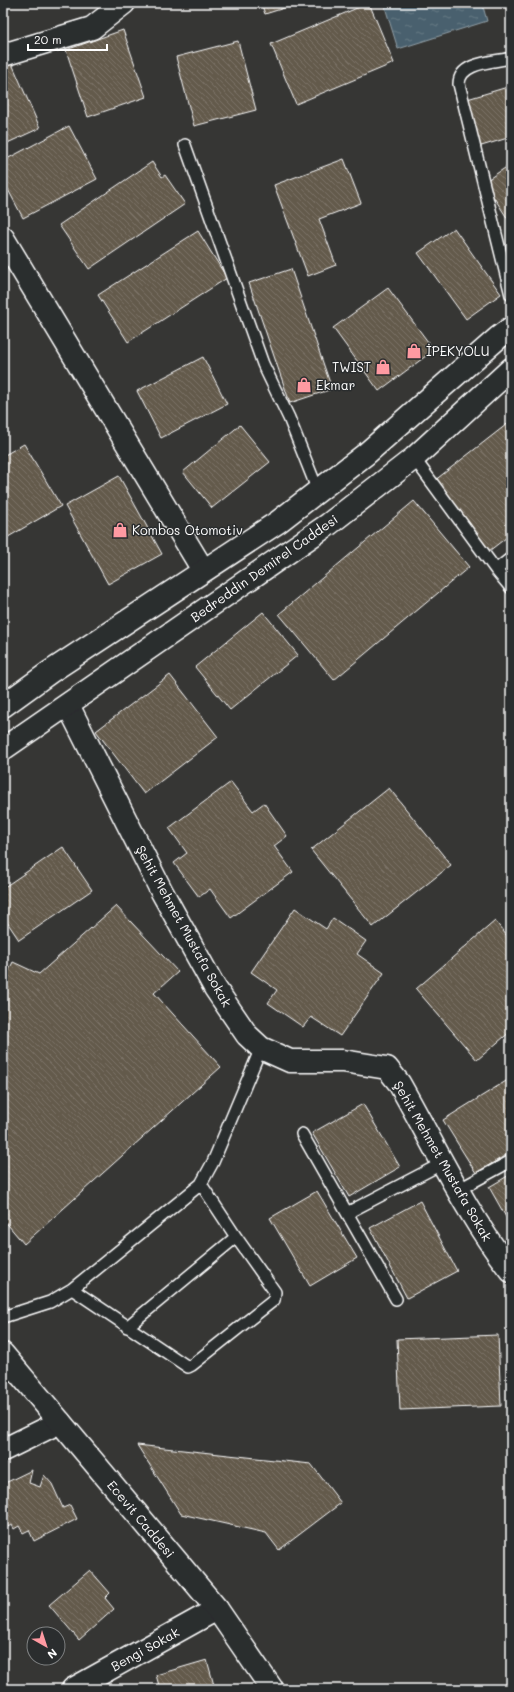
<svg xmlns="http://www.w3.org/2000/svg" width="514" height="1692" font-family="Mali,sans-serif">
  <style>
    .water { fill: url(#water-ripples); stroke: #92a0a8 }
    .building { fill: url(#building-back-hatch); stroke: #fff }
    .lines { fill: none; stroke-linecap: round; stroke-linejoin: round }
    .service-casing { stroke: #fff; stroke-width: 14 }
    .minor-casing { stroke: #fff; stroke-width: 25 }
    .secondary-casing { stroke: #fff; stroke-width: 25 }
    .primary-casing { stroke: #fff; stroke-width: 25 }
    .service { stroke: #2a2d2e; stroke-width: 11 }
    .minor { stroke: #2a2d2e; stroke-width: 22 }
    .secondary { stroke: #2a2d2e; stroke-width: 22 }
    .primary { stroke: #2a2d2e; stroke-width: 22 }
    .labels { text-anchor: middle; stroke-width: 3; stroke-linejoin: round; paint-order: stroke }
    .poi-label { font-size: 13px; fill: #fff; stroke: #2a2d2e; text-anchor: start }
    .street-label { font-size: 13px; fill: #fff; stroke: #2a2d2e }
  </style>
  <defs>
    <pattern id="water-ripples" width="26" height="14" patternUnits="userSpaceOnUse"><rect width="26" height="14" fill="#4a616e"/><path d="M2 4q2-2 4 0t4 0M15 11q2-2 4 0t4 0" fill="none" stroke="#657984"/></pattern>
    <pattern id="building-back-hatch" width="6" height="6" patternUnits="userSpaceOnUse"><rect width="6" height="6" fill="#645a4c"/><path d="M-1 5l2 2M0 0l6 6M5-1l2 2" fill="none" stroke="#7b7367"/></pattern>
  </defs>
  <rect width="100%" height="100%" fill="#363634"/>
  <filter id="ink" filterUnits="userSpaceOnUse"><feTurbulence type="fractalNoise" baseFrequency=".025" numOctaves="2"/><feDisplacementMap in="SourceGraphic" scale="8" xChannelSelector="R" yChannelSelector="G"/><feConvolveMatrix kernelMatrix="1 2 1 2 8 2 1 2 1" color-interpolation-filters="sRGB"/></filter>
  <g filter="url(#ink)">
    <path class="water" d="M398 3H482L487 21 398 49 385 7Z"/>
    <path class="building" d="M261 3H300L265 14Z
      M369 3 394 63 296 104 271 44Z
      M123 30 146 97 88 117 66 50Z
      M238 41 256 110 194 126 176 57Z
      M10 59 40 128 3 145V63Z
      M511 86V137L478 147 464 100Z
      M69 126 97 179 23 218 3 180V161Z
      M344 159 361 203 319 219 336 265 308 276 274 185Z
      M152 162 162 177 165 175 185 204 89 269 59 225Z
      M511 164V224L484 182Z
      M454 228 501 294 466 319 418 253Z
      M198 231 227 278 128 342 98 295Z
      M291 269 332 389 290 403 249 283Z
      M388 288 434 350 379 391 333 328Z
      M203 357 227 404 161 438 137 391Z
      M511 421V534L489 551 434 481Z
      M240 425 270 462 212 508 183 472Z
      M24 444 61 506 3 540V456Z
      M119 476 162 554 108 584 65 506Z
      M414 501 469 567 334 680 279 614Z
      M263 612 298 655 230 710 195 667Z
      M170 675 218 737 144 794 96 731Z
      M231 782 253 811 264 803 287 836 274 846 293 872 231 918 210 889 199 897 174 863 187 853 169 828Z
      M389 788 451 865 373 927 311 850Z
      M63 847 92 890 19 940 3 916V888Z
      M116 906 178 972 154 993 221 1067 24 1244 3 1219V982L13 962 39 974Z
      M295 908 326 929 333 918 366 941 357 954 384 973 340 1036 311 1017 303 1027 268 1003 277 990 251 972Z
      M495 921 511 941V1031L477 1060 416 989Z
      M511 1078V1152L476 1173 443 1120Z
      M363 1104 400 1167 349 1197 312 1133Z
      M511 1174V1226L489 1187Z
      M317 1191 357 1258 310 1286 270 1218Z
      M420 1201 457 1271 407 1298 370 1228Z
      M498 1335 501 1406 400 1410 397 1339Z
      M137 1445 311 1464 341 1503 279 1550 266 1533 181 1514Z
      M32 1470 29 1483 40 1487 44 1475 52 1484 63 1508 70 1505 77 1519 34 1541 29 1530 23 1533 19 1526 14 1529 12 1525 7 1527 3 1520V1484Z
      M90 1570 110 1593 105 1598 114 1609 79 1640 49 1605Z
      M207 1660 215 1689H160L156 1675Z"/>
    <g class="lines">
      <g class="service-casing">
        <path id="service" d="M511 58C494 62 459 62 459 84L511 295
          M185 145 263 364 289 418 318 491
          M414 458 496 570 511 588
          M496 570 511 558
          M302 1134 396 1299
          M458 1190 511 1161
          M347 1213 443 1163
          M72 1289 188 1367 192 1365 274 1300 275 1292 236 1237 201 1184
          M3 1317 50 1302 72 1289 201 1184 213 1162 261 1048
          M127 1327 236 1237"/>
      </g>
      <g class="minor-casing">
        <path id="minor" d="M3 55 92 28 124 3
          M3 238 203 570
          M68 705 162 892 215 988 247 1035 261 1048 290 1061H343L387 1068 399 1083C435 1146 466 1214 511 1271
          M3 1450 60 1422
          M73 1689 217 1609"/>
      </g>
      <g class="secondary-casing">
        <path id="secondary" d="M3 1354 217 1609 272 1689"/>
      </g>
      <g class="primary-casing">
        <path id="primary" d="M3 706 50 672 278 522 366 454 499 337 511 328
          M3 749 329 524 414 458 511 369"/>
      </g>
      <use href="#service" class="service"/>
      <use href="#minor" class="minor"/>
      <use href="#secondary" class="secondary"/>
      <use href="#primary" class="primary"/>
    </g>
  </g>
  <defs>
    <g id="shop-bare" transform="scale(1.2)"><path d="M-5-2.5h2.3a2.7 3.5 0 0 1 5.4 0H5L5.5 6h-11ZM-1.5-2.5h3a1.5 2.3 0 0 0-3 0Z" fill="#ff9aa2" stroke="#2a2d2e" stroke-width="2.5" paint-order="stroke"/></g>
  </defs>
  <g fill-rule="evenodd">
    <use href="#shop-bare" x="414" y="351"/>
    <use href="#shop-bare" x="383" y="367"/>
    <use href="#shop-bare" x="304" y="385"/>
    <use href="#shop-bare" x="120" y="530"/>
  </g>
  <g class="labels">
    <g class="poi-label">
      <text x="426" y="356">İPEKYOLU</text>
      <text x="371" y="372" text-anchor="end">TWIST</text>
      <text x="316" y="390">Ekmar</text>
      <text x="132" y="535">Kombos Otomotiv</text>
    </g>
    <g class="street-label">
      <text transform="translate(264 568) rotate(-35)" y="5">Bedreddin Demirel Caddesi</text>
      <text transform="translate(184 926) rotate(61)" y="5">Şehit Mehmet Mustafa Sokak</text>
      <text transform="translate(443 1161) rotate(60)" y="5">Şehit Mehmet Mustafa Sokak</text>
      <text transform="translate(141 1519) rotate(50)" y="5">Ecevit Caddesi</text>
      <text transform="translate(145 1649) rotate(-29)" y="5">Bengi Sokak</text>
    </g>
  </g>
  <rect width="514" height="1692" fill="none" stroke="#2a2d2e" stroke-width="16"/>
  <rect x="8" y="8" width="498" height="1676" fill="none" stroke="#fff" stroke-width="1.5" filter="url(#ink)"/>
  <g transform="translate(46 1646) rotate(141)"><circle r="19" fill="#2a2d2e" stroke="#7f8182"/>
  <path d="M0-3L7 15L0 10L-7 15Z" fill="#ff9aa2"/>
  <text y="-6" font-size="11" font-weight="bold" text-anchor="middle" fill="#ffffff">N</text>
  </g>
  <path d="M28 44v6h79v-6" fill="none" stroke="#ffffff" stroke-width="2"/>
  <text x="34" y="44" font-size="12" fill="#ffffff" stroke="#2a2d2e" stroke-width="3" paint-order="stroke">20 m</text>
</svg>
